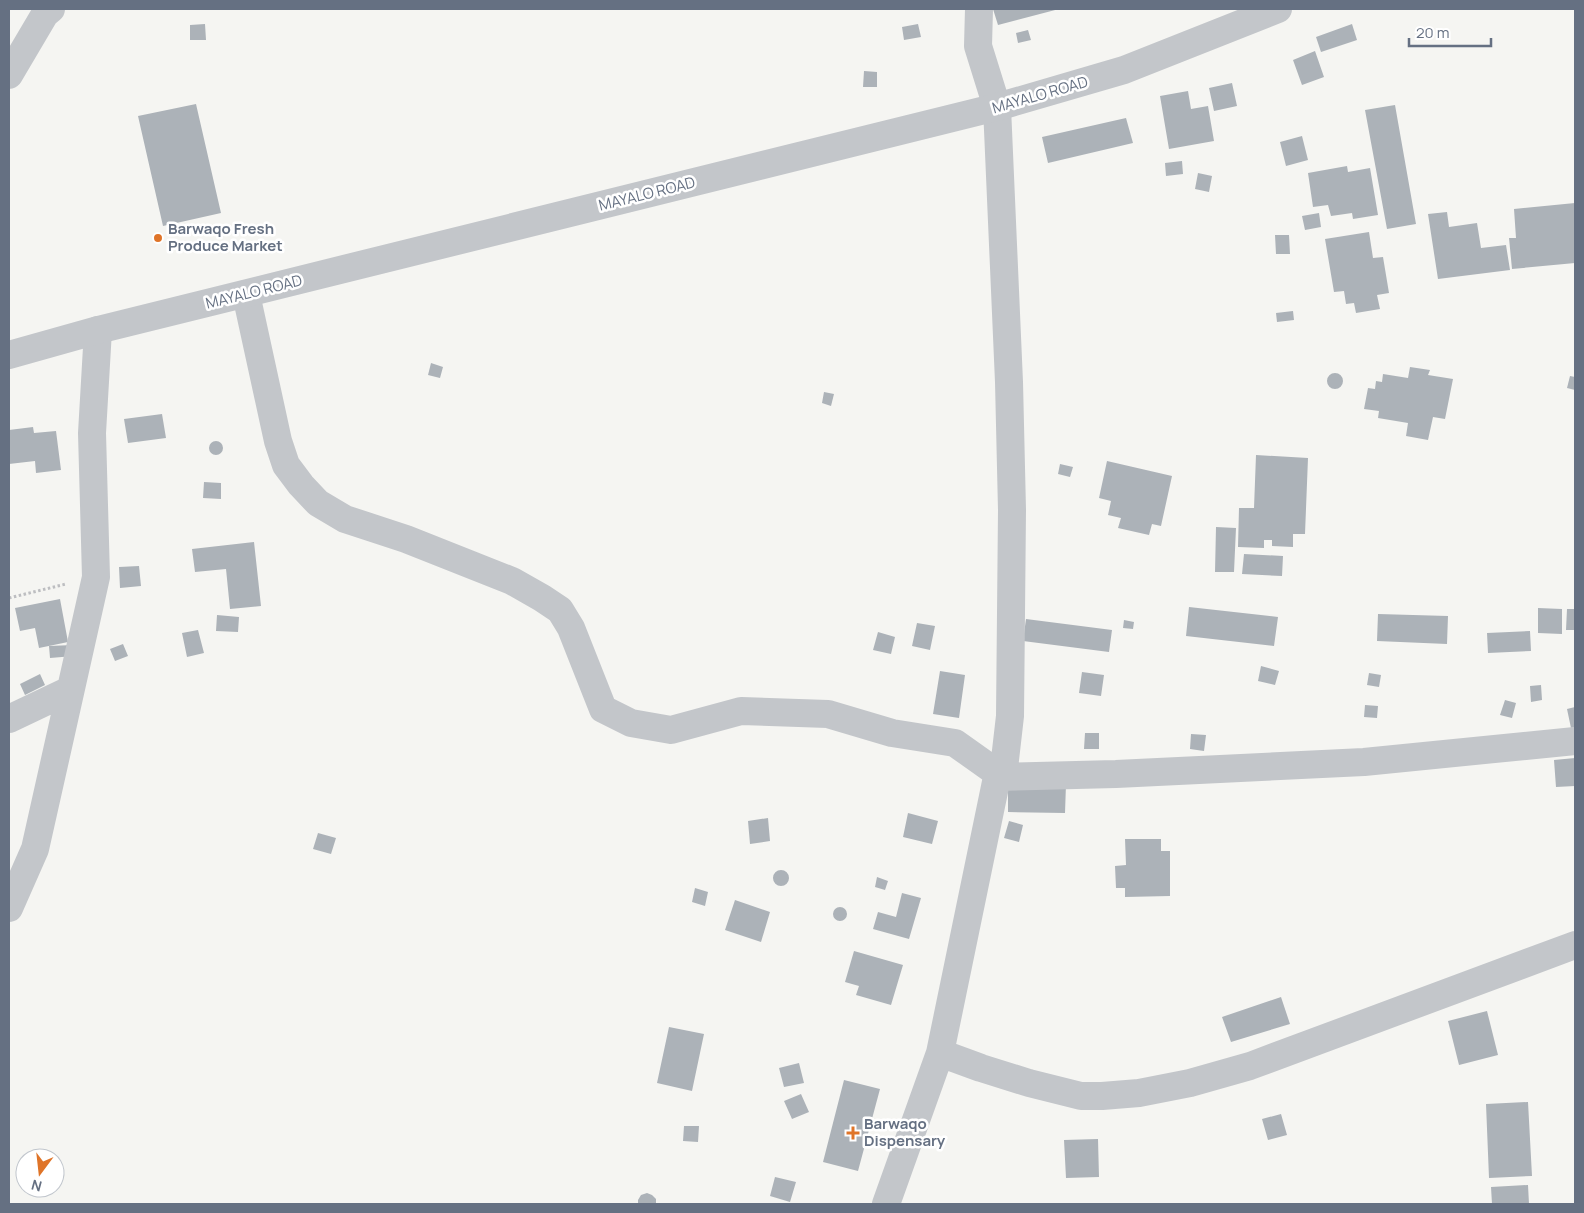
<svg xmlns="http://www.w3.org/2000/svg" width="1584" height="1213" font-family="Manrope,sans-serif">
  <style>
    .building { fill: #acb2b8 }
    .lines { fill: none; stroke-linecap: round; stroke-linejoin: round }
    .path { stroke: #bdbec1; stroke-width: 3; stroke-dasharray: 2.5 2.5; stroke-linecap: butt }
    .minor { stroke: #c3c6ca; stroke-width: 28 }
    .tertiary { stroke: #c3c6ca; stroke-width: 28 }
    .poi-dot { fill: #df7428; stroke: #fff; stroke-width: 2 }
    .labels { text-anchor: middle; stroke-width: 5; stroke-linejoin: round; paint-order: stroke }
    .street-label { font-size: 15px; fill: #657082; stroke: #fff }
    .poi-label { font-size: 15px; font-weight: bold; fill: #657082; stroke: #fff; text-anchor: start }
  </style>
  <rect width="100%" height="100%" fill="#f5f5f2"/>
  <path class="building" d="M993 9H1059L998 25Z
    M205 24 206 40H190V25Z
    M918 24 921 37 904 40 902 27Z
    M1352 24 1357 40 1321 52 1316 37Z
    M1028 30 1031 40 1018 43 1016 33Z
    M1315 51 1324 77 1302 85 1293 60Z
    M864 71 877 72V87H863Z
    M1232 83 1237 106 1214 111 1209 88Z
    M1188 91 1191 109 1208 106 1214 141 1169 149 1160 96Z
    M196 104 221 213 163 226 138 116Z
    M1395 105 1416 224 1387 229 1365 110Z
    M1126 118 1133 143 1048 163 1042 137Z
    M1302 136 1308 160 1286 166 1280 142Z
    M1182 161 1183 174 1166 176 1165 163Z
    M1347 166 1348 172 1370 168 1378 215 1353 219 1352 213 1331 216 1328 205 1313 207 1308 173Z
    M1198 173 1212 176 1209 192 1195 189Z
    M1575 203V263L1512 269 1509 238H1516L1514 209Z
    M1447 212 1449 227 1477 223 1481 248 1506 245 1510 270 1438 279 1428 214Z
    M1319 213 1321 227 1305 230 1302 216Z
    M1369 232 1373 258 1383 257 1389 293 1377 295 1380 309 1356 313 1354 303 1346 304 1344 291 1334 292 1325 239Z
    M1275 235H1289L1290 254H1276Z
    M1293 311 1294 320 1277 322 1276 313Z
    M431 363 443 367 440 378 428 375Z
    M1410 367 1430 370 1428 375 1453 379 1445 419 1433 417 1428 440 1406 436 1408 423 1378 418 1379 411 1364 409 1368 388 1375 389 1376 381 1382 382 1383 374 1408 378Z
    M1327 381a8 8 0 1 1 16 0a8 8 0 1 1-16 0Z
    M1570 376 1575 377V390L1567 388Z
    M824 392 834 394 831 406 822 403Z
    M162 414 166 438 128 443 124 419Z
    M33 427 34 433 56 431 61 470 36 473 35 461 9 464V430Z
    M209 448a7 7 0 1 1 14 0a7 7 0 1 1-14 0Z
    M1256 455 1308 458 1305 534H1293V547L1272 546V540H1264V548L1238 547 1239 508H1254Z
    M1107 461 1172 476 1161 526 1152 524 1149 535 1118 528 1121 518 1108 515 1111 501 1099 498Z
    M1060 464 1073 467 1070 477 1058 474Z
    M204 482 221 483V499L203 498Z
    M1216 527 1236 528 1234 572H1215Z
    M254 542 261 606 230 609 226 569 195 572 192 549Z
    M1244 554 1283 556 1282 576 1242 574Z
    M139 566 141 586 120 588 119 567Z
    M60 599 68 642 39 648 35 628 20 631 15 608Z
    M1189 607 1278 617 1274 646 1186 636Z
    M1538 608 1562 609V634L1538 633Z
    M1567 609H1575V630H1566Z
    M1378 614 1448 616 1447 644 1377 641Z
    M217 615 239 617 238 632 216 631Z
    M1026 619 1112 630 1109 652 1023 641Z
    M1124 620 1134 622 1133 629 1123 628Z
    M917 623 935 626 930 650 912 646Z
    M198 630 204 653 187 657 182 633Z
    M1530 631 1531 651 1488 653 1487 633Z
    M878 632 895 637 891 654 873 650Z
    M123 644 128 656 115 661 110 649Z
    M73 645 74 656 50 658 49 646Z
    M1261 666 1279 671 1275 685 1258 681Z
    M940 671 965 675 959 718 933 714Z
    M1082 672 1104 675 1101 696 1079 693Z
    M1369 673 1381 675 1379 687 1367 685Z
    M40 674 45 685 25 695 20 684Z
    M1541 685 1542 700 1531 702 1530 686Z
    M1505 700 1516 703 1512 718 1500 715Z
    M1365 705 1378 706 1377 718 1364 717Z
    M1575 707V727L1571 728 1567 709Z
    M1085 733H1099V749H1084Z
    M1191 734 1206 735 1204 751 1190 749Z
    M1575 758V786L1556 787 1554 760Z
    M1008 783 1066 784 1065 813 1008 812Z
    M908 813 938 821 932 844 903 837Z
    M768 818 770 841 750 844 748 821Z
    M1009 821 1023 825 1019 842 1004 838Z
    M318 833 336 838 331 854 313 849Z
    M1125 839H1161V851H1170V896L1125 897V888H1116L1115 866 1126 865Z
    M773 878a8 8 0 1 1 16 0a8 8 0 1 1-16 0Z
    M877 877 888 881 885 890 875 887Z
    M695 888 708 892 705 906 692 902Z
    M902 893 921 898 909 939 873 929 878 912 896 917Z
    M735 900 770 912 761 942 725 930Z
    M833 914a7 7 0 1 1 14 0a7 7 0 1 1-14 0Z
    M854 951 903 965 891 1005 856 995 859 986 845 982Z
    M1281 997 1290 1024 1231 1042 1222 1017Z
    M1487 1011 1498 1055 1459 1065 1448 1021Z
    M669 1027 704 1034 692 1091 657 1083Z
    M799 1063 804 1083 784 1087 779 1068Z
    M844 1080 880 1089 858 1171 823 1162Z
    M801 1094 809 1112 792 1119 784 1101Z
    M1528 1102 1532 1176 1489 1178 1486 1104Z
    M1281 1114 1287 1135 1268 1140 1262 1119Z
    M684 1126H699L698 1142 683 1141Z
    M1098 1139 1099 1177 1066 1178 1064 1140Z
    M775 1177 796 1182 790 1202 770 1196Z
    M1528 1185 1529 1204H1492L1491 1187Z
    M647 1193 652 1195 656 1199V1204H638V1200L641 1195Z"/>
  <g class="lines">
    <path class="path" d="M9 598 66 584"/>
    <path class="minor" d="M246 294 278 441 286 465 301 485 318 503 345 519 406 539 512 581 542 598 560 610 571 628 603 709 631 723 671 730 741 711 828 714 892 733 955 743 1003 777 1010 716 1012 510 1009 382 997 107 978 46 979 9
      M9 719 70 690
      M9 908 35 849 96 577 92 433 98 330
      M940 1053 981 1068 1029 1083 1081 1096H1102L1139 1093 1190 1083 1250 1066 1575 945
      M886 1204 940 1053 997 777 1116 774 1364 762 1575 741"/>
    <path class="tertiary" d="M9 75 45 14 51 9
      M9 355 98 330 997 107 1124 70 1278 9"/>
  </g>
  <g class="poi-dot">
    <circle cx="158" cy="238" r="5"/>
    <path d="M850.5 1125.5h5v5h5v5h-5v5h-5v-5h-5v-5h5z"/>
  </g>
  <g class="labels">
    <g class="street-label">
      <text transform="translate(1040 95) rotate(-16)" y="5">MAYALO ROAD</text>
      <text transform="translate(647 194) rotate(-14)" y="5">MAYALO ROAD</text>
      <text transform="translate(254 292) rotate(-14)" y="5">MAYALO ROAD</text>
    </g>
    <g class="poi-label">
      <text x="168" y="234">Barwaqo Fresh<tspan x="168" dy="17">Produce Market</tspan></text>
      <text x="864" y="1129">Barwaqo<tspan x="864" dy="17">Dispensary</tspan></text>
    </g>
  </g>
  <rect width="1584" height="1213" fill="none" stroke="#657082" stroke-width="20"/>
  <g transform="translate(40 1173) rotate(195)"><circle r="24" fill="#ffffff" stroke="#c1c6cd"/>
  <path d="M0-4L9 19L0 12L-9 19Z" fill="#df7428"/>
  <text y="-8" font-size="14" font-weight="bold" text-anchor="middle" fill="#657082">N</text>
  </g>
  <path d="M1409 38v8h82v-8" fill="none" stroke="#657082" stroke-width="2.5"/>
  <text x="1416" y="38" font-size="15" fill="#657082" stroke="#ffffff" stroke-width="4" paint-order="stroke">20 m</text>
</svg>
